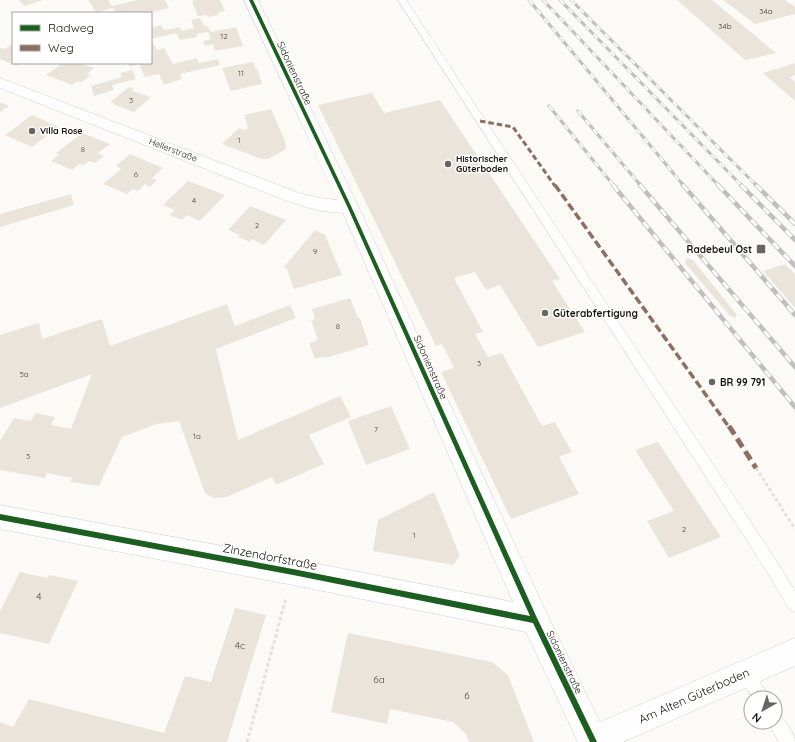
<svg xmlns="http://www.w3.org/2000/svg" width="795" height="742" font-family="Quicksand,sans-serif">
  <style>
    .building { fill: #ebe4db }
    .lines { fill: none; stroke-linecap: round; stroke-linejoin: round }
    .service-casing { stroke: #d3cfca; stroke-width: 1 }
    .minor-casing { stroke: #d3cfca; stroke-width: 1 }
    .path { stroke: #e2e1e0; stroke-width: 3; stroke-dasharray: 3.5 2.5; stroke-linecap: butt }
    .service { fill: #fffefe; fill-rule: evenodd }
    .minor { fill: #fffefe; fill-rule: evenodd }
    .rail-far1-casing { stroke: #c0bfbe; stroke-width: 3 }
    .rail-casing { stroke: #c0bfbe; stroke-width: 4.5 }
    .rail-far1 { stroke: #fff; stroke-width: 2; stroke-dasharray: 6; stroke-linecap: butt }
    .rail { stroke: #fff; stroke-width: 3; stroke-dasharray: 8; stroke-linecap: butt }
    .quiet-far2 { stroke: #8d6e63; stroke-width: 3; stroke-dasharray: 5.5 3; stroke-linecap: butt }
    .quiet-far1 { stroke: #8d6e63; stroke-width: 3.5; stroke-dasharray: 8 3.5; stroke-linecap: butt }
    .quiet { stroke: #8d6e63; stroke-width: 5; stroke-dasharray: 10 5; stroke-linecap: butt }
    .cycleway-casing { stroke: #fff; stroke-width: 3 }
    .cycleway { fill: #1b5e20; fill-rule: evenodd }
    .poi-dot { fill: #68645e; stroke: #fff; stroke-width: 1.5 }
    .labels { text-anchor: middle; stroke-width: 3; stroke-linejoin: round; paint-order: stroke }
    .number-label { font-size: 8px; fill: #4e4841 }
    .far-poi-label { font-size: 9px; font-weight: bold; fill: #18130c; stroke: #fff; text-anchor: start }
    .far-street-label { font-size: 9px; fill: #18130c; stroke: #fff }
    .street-label { font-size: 10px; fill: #18130c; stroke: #fff }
    .poi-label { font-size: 10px; font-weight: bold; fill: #18130c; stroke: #fff; text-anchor: start }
    .near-number-label { font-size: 10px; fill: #4e4841 }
    .near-street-label { font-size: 12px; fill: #18130c; stroke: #fff }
  </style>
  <rect width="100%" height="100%" fill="#fcfaf7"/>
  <path class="building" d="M19 0H43L24 6Z
    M88 0H108L112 6 137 0H165L169 8 148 13H116L113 8 96 12Z
    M197 0H220L225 11 217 13 219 15 208 17 207 15 198 16 192 1Z
    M677 0H712L776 53 745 60Z
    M723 0H785L795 7V14L755 24Z
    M200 18 204 26H207L211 32 236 27 243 46 215 51 213 44 205 46 203 41 211 39 208 32 197 34V37L180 40 176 33 151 39 157 50 164 48 173 64 197 58 199 63 218 59 220 65 180 74 182 79 164 85 159 74 145 77 139 64 130 67 128 63H151V28L161 25 164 30 180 27 182 31 194 28 191 20Z
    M13 44V63H22L17 66 0 59V48L4 49Z
    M253 62 256 69 257 68 262 84 231 91 222 68Z
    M63 63H80L94 68 87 74 91 75 82 82 78 81 72 85 46 75Z
    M795 63V75L790 77 795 82V101L763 73Z
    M132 70 136 79 112 85 114 90 94 96 91 86 122 77 120 73Z
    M129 87 134 89 132 91 151 97 134 112 112 104 114 103 110 102Z
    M372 93 384 113 440 100 560 279 552 281 585 332 538 347 500 285 486 290 475 272 454 278 483 332 475 334 488 357 502 353 542 426 555 422 572 452 559 457 579 494 511 519 441 372 454 368 442 344 436 346 318 105Z
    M0 102 9 106 0 112Z
    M271 109 285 141 286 146 285 150 268 159H261L222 144 239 128 244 130 248 128 244 115Z
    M32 115 59 127 32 147 5 135Z
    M82 133 110 144 98 153 104 156 95 163 89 161 84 165 79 164 72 170 51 161 59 155 56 153Z
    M130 154 163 168 152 178 157 180 150 187 145 184 138 191 133 189 127 194 103 184 121 169 116 166Z
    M188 181 225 195 200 221 187 215 182 220 169 215 175 210 163 205Z
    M71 194 74 205 0 227V214Z
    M250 206 286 220 264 245 252 239 250 242 238 237 240 235 228 230Z
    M315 230 325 235 342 275 294 289 287 269 284 267Z
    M687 258 693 260 737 315 735 318 730 316 685 263Z
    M785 264 795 274V308L763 271Z
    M350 298 358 318H360L369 345 325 358 324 356 315 359 309 343 318 340 311 320 315 319 312 309Z
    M227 304 235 326 290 305 296 318 216 349 238 440 340 396 351 417 309 435 324 464 276 485 272 477 227 497 214 498 205 493 179 421 157 424 122 437 99 486 70 482 72 478 47 473 45 478 0 470V441L14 418 31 421 36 413 55 417 51 425 71 429 92 374 0 408V335L39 323 42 339 102 319 110 346Z
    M391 406 410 449 366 465 348 421Z
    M658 442 721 537 669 558 647 521 674 511 635 450Z
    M434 492 460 556 453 565 373 551 378 520Z
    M20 572 47 578 49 575 78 581 49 644 0 633V611Z
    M235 608 266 615 227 742H0V722L13 727 29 699 164 733 185 676 211 682Z
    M348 633 492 662 508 675 534 742H469L466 734 453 722 390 709 387 724 331 712Z"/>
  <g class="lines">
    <g class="service-casing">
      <path id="service" d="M398 0H406L772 554 795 591V612L790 610 762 564Z
        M746 665 752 667 769 698H752L738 673 740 667Z
        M775 713C783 716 795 733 795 742H779L767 722H775Z"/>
    </g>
    <g class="minor-casing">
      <path id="minor" d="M244 0H258L358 206 545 610 600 722 795 638V666L623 742H578L526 632 293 585 0 529V505L293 559 513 602 343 213 320 211 287 201 0 88V78L299 193 320 198 337 200Z"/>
    </g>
    <path class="path" d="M756 468 795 529
      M247 742 286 598"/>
    <use href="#service" class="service"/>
    <use href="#minor" class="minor"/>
    <g class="rail-far1-casing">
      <path id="rail-far1" d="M529 0 684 186
        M543 0 719 186
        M560 0 742 186
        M571 0 757 186
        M549 106 614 186
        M578 111 641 186"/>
    </g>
    <g class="rail-casing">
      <path id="rail" d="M613 185 795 407
        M640 185 795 367
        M683 185 795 315
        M718 185 795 266
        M741 185 795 240
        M756 185 795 224"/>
    </g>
    <use href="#rail-far1" class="rail-far1"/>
    <use href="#rail" class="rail"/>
    <path class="quiet-far2" d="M480 121 513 127 555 186"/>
    <path class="quiet-far1" d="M555 185 729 427"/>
    <path class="quiet" d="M729 426 756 468"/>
    <g class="cycleway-casing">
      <path id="cycleway" d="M249 0H253L351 206 537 618 597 742H590L533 623 293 575 0 520V514L293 569 530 616 347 206Z"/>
    </g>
    <use href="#cycleway" class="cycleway"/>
  </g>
  <g class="poi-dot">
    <circle cx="32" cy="131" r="4"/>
    <circle cx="448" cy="164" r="4"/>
    <rect x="756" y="244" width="10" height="10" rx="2"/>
    <circle cx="545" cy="313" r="4"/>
    <circle cx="712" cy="382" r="4"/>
  </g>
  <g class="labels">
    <g class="number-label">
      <text x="766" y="14">34a</text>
      <text x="725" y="29">34b</text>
      <text x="224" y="39">12</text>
      <text x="241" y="76">11</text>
      <text x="131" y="103">3</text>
      <text x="239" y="143">1</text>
      <text x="83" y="152">8</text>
      <text x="136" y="177">6</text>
      <text x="194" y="203">4</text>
      <text x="257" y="228">2</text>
      <text x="315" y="254">9</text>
      <text x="338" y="329">8</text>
      <text x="479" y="366">3</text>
      <text x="24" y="377">5a</text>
      <text x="376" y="432">7</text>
      <text x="197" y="439">1a</text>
      <text x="28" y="459">3</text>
      <text x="684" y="532">2</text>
      <text x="414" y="538">1</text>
    </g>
    <g class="far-poi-label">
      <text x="40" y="134">Villa Rose</text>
      <text x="456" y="162">Historischer<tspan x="456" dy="10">Güterboden</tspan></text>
    </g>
    <g class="far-street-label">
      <text transform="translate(173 150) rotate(21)" y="3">Hellerstraße</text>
    </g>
    <g class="street-label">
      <text transform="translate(295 73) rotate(65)" y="4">Sidonienstraße</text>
      <text transform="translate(431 367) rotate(66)" y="4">Sidonienstraße</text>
      <text transform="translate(565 662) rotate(64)" y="4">Sidonienstraße</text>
    </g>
    <g class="poi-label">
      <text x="752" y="253" text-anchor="end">Radebeul Ost</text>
      <text x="553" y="317">Güterabfertigung</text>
      <text x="720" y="386">BR 99 791</text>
    </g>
    <g class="near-number-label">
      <text x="39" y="600">4</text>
      <text x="240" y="649">4c</text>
      <text x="379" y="683">6a</text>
      <text x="467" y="699">6</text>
    </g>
    <g class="near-street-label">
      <text transform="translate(270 557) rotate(11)" y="4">Zinzendorfstraße</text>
      <text transform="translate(694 696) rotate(-24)" y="4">Am Alten Güterboden</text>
    </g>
  </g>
  <rect x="12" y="12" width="140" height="52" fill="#ffffff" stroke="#a3a19e"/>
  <rect x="20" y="25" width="20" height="6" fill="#1b5e20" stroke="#a3a19e"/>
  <text x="48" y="32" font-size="12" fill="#18130c">Radweg</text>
  <rect x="20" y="45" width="20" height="6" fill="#8d6e63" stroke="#a3a19e"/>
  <text x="48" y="52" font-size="12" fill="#18130c">Weg</text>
  <g transform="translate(763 710) rotate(219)"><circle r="19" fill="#ffffff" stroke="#a3a19e"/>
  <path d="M0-3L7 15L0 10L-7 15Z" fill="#68645e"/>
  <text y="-6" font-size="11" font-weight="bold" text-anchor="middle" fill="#18130c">N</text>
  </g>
</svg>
